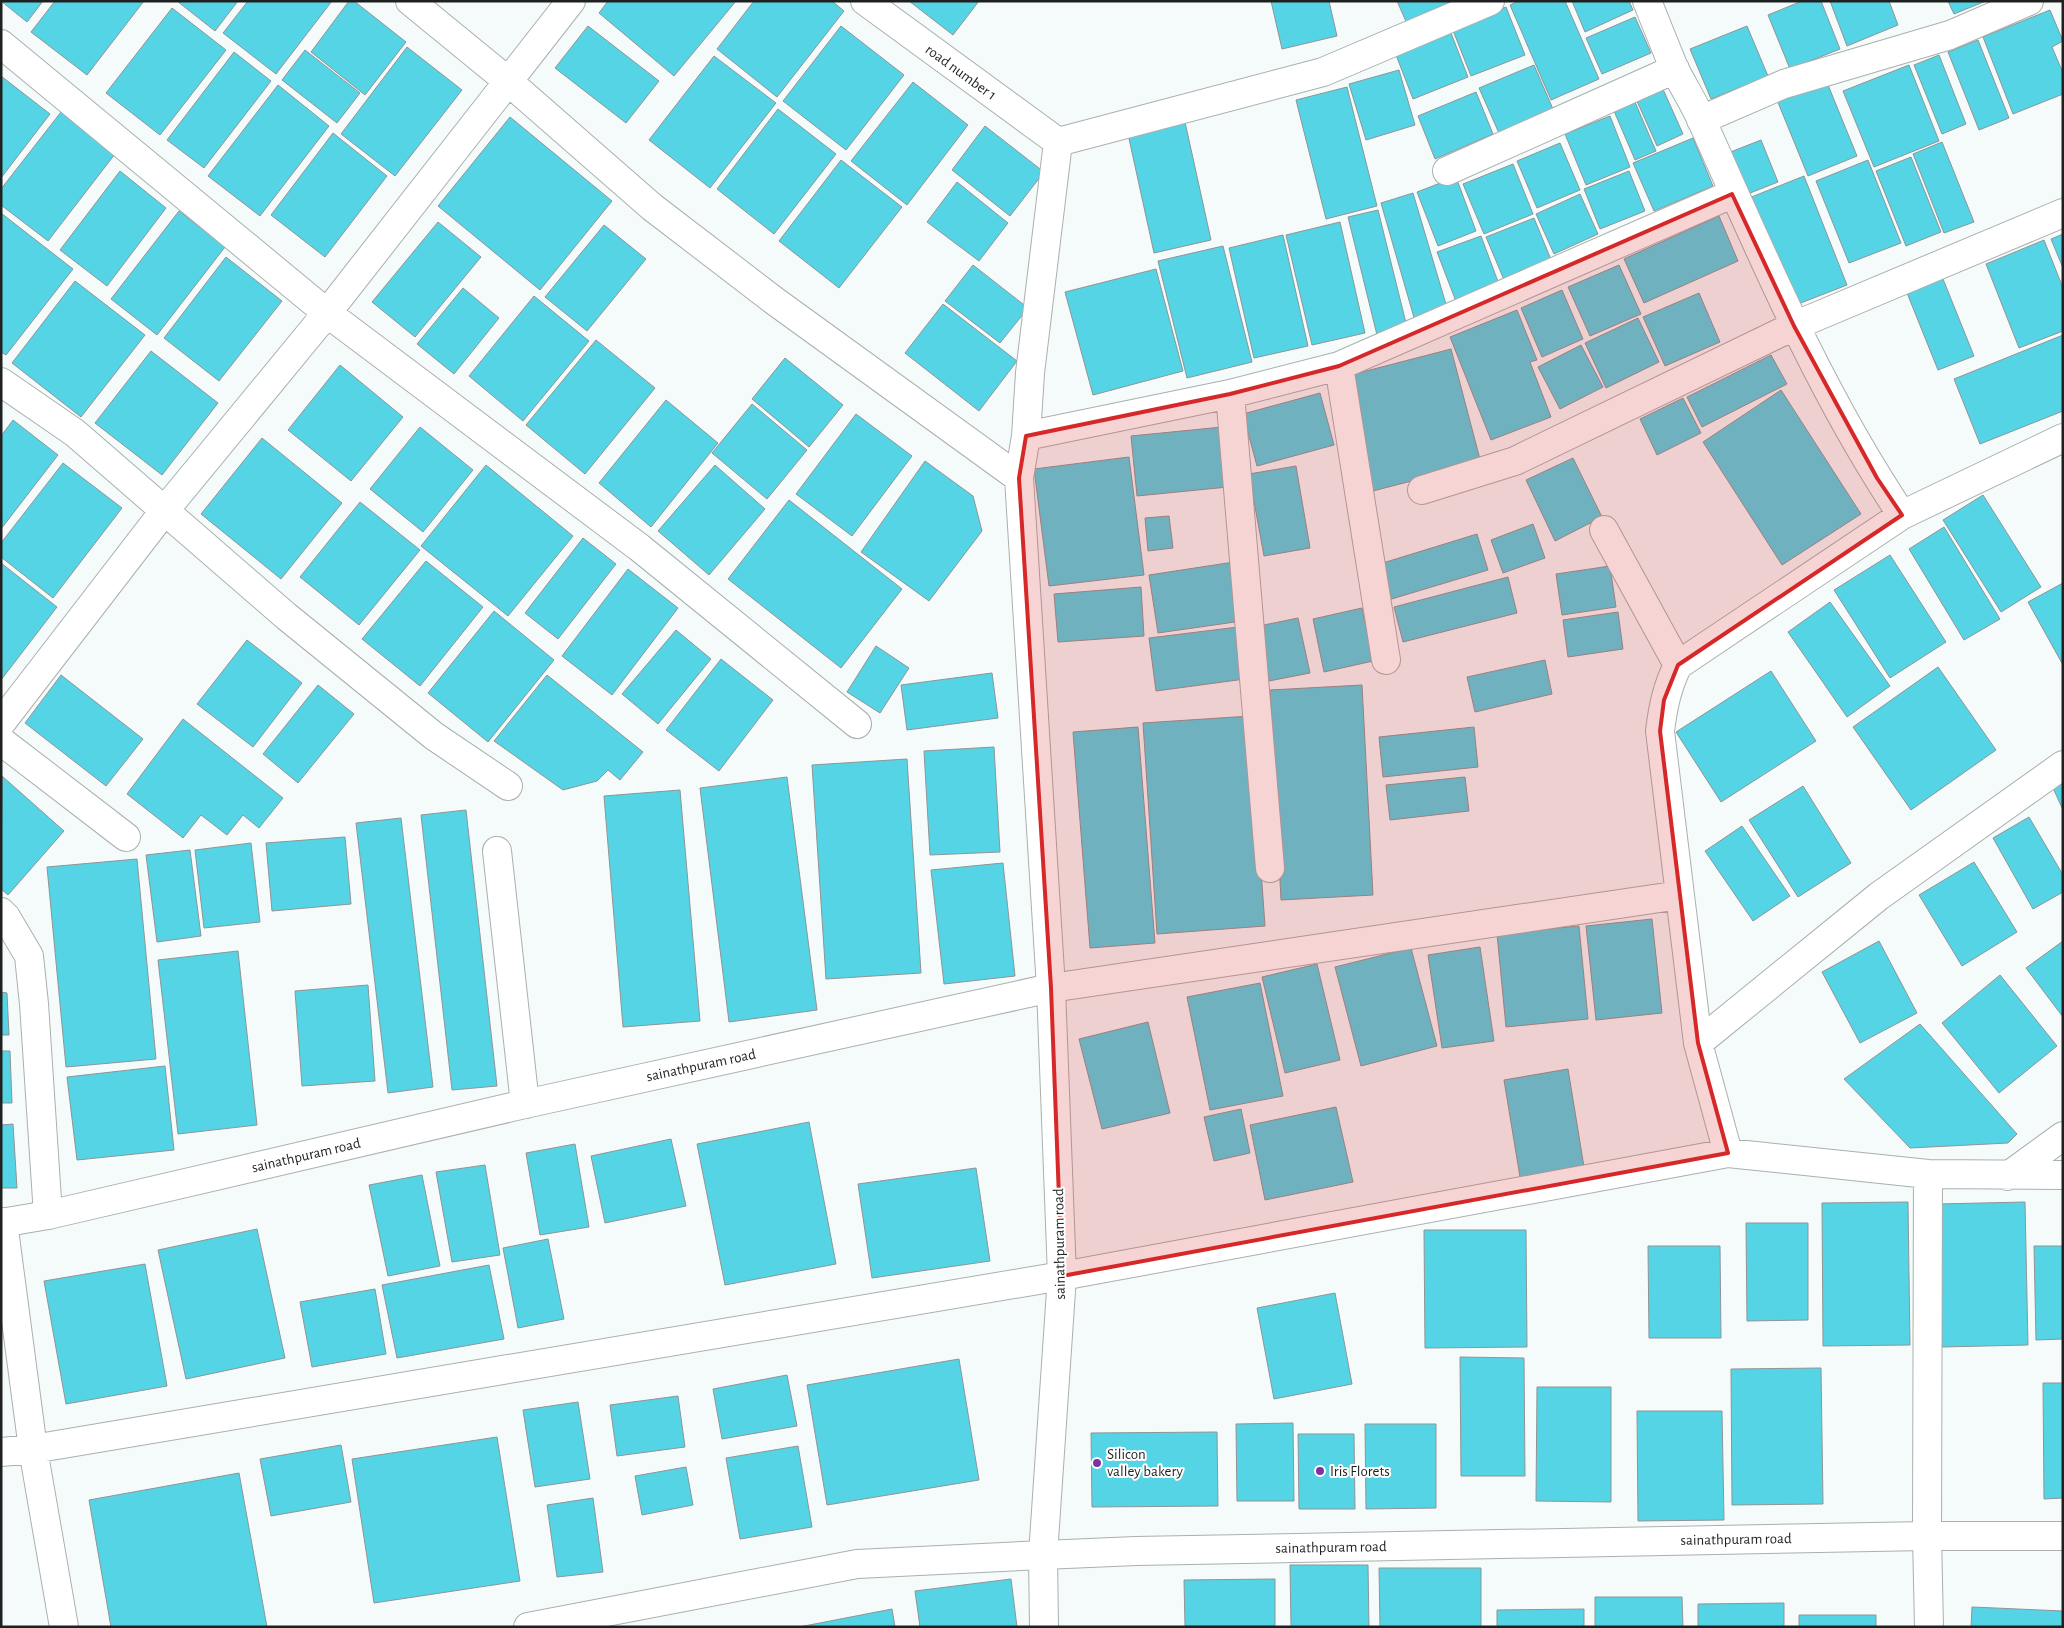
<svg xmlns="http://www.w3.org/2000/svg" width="2064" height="1628" font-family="'Alegreya Sans',sans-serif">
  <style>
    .building { fill: #55d4e5; stroke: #8e9596 }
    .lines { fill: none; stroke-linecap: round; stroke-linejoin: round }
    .minor-casing { stroke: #a9b0af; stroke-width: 30 }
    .tertiary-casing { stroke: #a9b0af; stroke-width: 30 }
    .minor { stroke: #fff; stroke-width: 28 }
    .tertiary { stroke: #fff; stroke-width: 28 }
    .marked { fill: #d62828; fill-opacity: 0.2; stroke: #d62828; stroke-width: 4; stroke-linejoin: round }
    .poi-dot { fill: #7d32a4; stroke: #fff; stroke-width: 2 }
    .labels { text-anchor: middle; stroke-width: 4; stroke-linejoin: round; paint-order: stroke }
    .street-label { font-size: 15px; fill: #1f2121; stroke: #fff }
    .poi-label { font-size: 15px; fill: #1f2121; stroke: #fff; text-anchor: start }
  </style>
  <rect width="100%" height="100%" fill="#f4fbfa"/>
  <path class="building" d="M1 1H43L27 22Z
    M55 1H144L87 75 31 32Z
    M177 1H238L215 31Z
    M248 1H332L276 74 223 33Z
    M349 1H354L406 42 365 95 311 52Z
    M608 1H736L674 76 599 13Z
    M754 1H832L844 11 777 97 717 49Z
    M909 1H979L953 35Z
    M1271 1H1329L1337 36 1282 49Z
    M1397 1H1467L1408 26Z
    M1519 1H1565L1599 79 1551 100 1510 5Z
    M1572 1H1629L1633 10 1585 32Z
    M1802 1H1821L1840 49 1790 69 1768 15Z
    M1830 1H1889L1898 25 1847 46Z
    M1948 1H1986L1954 14Z
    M1506 7 1525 55 1471 76 1452 28Z
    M172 8 226 50 160 135 106 93Z
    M2050 10 2063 41 2052 47 2063 73V94L2013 114 1983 37Z
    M1635 17 1651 53 1602 74 1586 38Z
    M588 26 659 81 626 123 555 68Z
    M841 26 904 75 846 150 783 101Z
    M1747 26 1768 76 1711 99 1690 49Z
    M1451 33 1468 77 1413 99 1396 55Z
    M1978 40 2009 118 1979 130 1948 52Z
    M407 47 462 90 395 176 341 134Z
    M305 50 360 93 337 123 282 80Z
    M234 52 271 81 204 168 167 140Z
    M1939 55 1966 124 1942 134 1914 65Z
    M714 56 776 103 710 188 649 140Z
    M1534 65 1556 116 1502 140 1479 88Z
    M1909 65 1939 141 1874 167 1843 91Z
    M1399 70 1415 125 1366 140 1349 84Z
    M1 76 50 114 1 178Z
    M1826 80 1857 156 1808 176 1777 100Z
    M913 82 968 125 907 205 851 161Z
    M278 85 329 126 260 216 208 176Z
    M1347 87 1377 206 1326 219 1296 100Z
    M1662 87 1683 134 1657 146 1636 99Z
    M1476 92 1493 134 1435 159 1418 116Z
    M1635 102 1656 151 1635 160 1614 111Z
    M778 109 836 154 774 234 717 189Z
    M61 112 115 154 48 241 1 205V189Z
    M1610 116 1630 167 1586 185 1565 134Z
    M510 117 612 201 540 290 438 206Z
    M1185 122 1211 240 1154 253 1128 134Z
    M985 126 1044 172 1010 216 952 170Z
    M333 133 387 176 325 257 271 215Z
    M1693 138 1713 186 1654 211 1633 163Z
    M1761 140 1778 182 1745 195 1728 153Z
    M1942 142 1974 222 1944 233 1913 154Z
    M1560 143 1580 190 1537 208 1517 161Z
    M1911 157 1941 232 1906 246 1876 171Z
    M841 160 902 207 839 288 779 241Z
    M1868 160 1901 243 1849 263 1816 181Z
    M1513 164 1533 214 1484 234 1463 184Z
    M120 171 166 208 107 286 60 250Z
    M1629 171 1645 211 1600 229 1584 189Z
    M1804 176 1847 285 1793 306 1749 198Z
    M1456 177 1476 231 1438 246 1417 192Z
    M957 182 1008 223 979 261 927 222Z
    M1413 193 1448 311 1415 321 1381 203Z
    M1580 194 1598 234 1554 254 1536 214Z
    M1378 210 1407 327 1377 335 1348 217Z
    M179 211 225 247 157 335 111 299Z
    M1 213 73 269 6 355 1 352Z
    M1719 216 1738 261 1644 303 1624 259Z
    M1534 218 1554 267 1507 287 1486 237Z
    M438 222 481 257 415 337 372 302Z
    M1340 222 1365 333 1312 345 1286 235Z
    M604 225 646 259 587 331 545 297Z
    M2063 234V268L2051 239Z
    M1283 235 1308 346 1254 358 1229 248Z
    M1481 236 1500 287 1457 304 1437 252Z
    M2044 240 2063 288V331L2019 348 1986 264Z
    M1223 246 1252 362 1187 378 1158 261Z
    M226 257 282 301 219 381 164 338Z
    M973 265 1028 308 1000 343 945 301Z
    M1619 265 1641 314 1590 336 1568 287Z
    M1156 269 1183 371 1093 395 1065 292Z
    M1943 279 1974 356 1938 370 1907 293Z
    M75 281 145 335 81 417 12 363Z
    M463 288 499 318 454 374 417 344Z
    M1562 290 1583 339 1542 357 1521 308Z
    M1699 293 1720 342 1665 366 1643 317Z
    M534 296 589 341 523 421 469 376Z
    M943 304 1017 361 979 411 905 353Z
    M1517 310 1537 360 1530 362 1551 417 1491 440 1450 337Z
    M1638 318 1659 362 1606 388 1585 343Z
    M2063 335V411L1980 444 1954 379Z
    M596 340 655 388 585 474 526 425Z
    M1581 345 1603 387 1560 409 1538 367Z
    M1451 349 1481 463 1373 491 1343 377Z
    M151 351 218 403 162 475 95 423Z
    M1771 355 1787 384 1702 427 1687 397Z
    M785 358 843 405 809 447 752 399Z
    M340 365 403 417 351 481 288 430Z
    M1781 390 1861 514 1782 565 1703 442Z
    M1320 393 1334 445 1257 466 1243 414Z
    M1683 398 1701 433 1657 455 1640 419Z
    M666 400 718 443 651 527 599 483Z
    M752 404 807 450 767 499 712 453Z
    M856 414 912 456 852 536 796 494Z
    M13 420 58 455 1 529V436Z
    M420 427 473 470 423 532 370 489Z
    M1222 427 1228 487 1137 496 1131 436Z
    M262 438 342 503 281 579 201 514Z
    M1129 457 1144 575 1049 586 1034 469Z
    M1573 458 1602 517 1555 541 1526 480Z
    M925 461 973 496 982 531 929 601 861 552Z
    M63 463 122 508 53 598 1 557V543Z
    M486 465 573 536 508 616 421 546Z
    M715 465 765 509 709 575 658 531Z
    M1296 466 1310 548 1264 556 1249 474Z
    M1983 495 2041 587 2001 612 1943 520Z
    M789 500 902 589 841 668 728 579Z
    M360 502 420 550 359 625 300 577Z
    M1169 516 1173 548 1148 551 1145 518Z
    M1533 524 1545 558 1503 573 1491 540Z
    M1944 527 2000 619 1964 640 1909 549Z
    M1477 534 1488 570 1385 601 1373 566Z
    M583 538 616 564 558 639 525 613Z
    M1890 555 1946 642 1890 678 1834 590Z
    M426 561 483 607 420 686 362 639Z
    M1234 562 1242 621 1158 633 1149 575Z
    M1 563 57 607 1 680Z
    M1610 566 1616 607 1562 615 1556 574Z
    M628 569 678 608 612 695 562 656Z
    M1508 577 1517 613 1403 642 1394 607Z
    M2063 583V665L2028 602Z
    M1141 587 1144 636 1058 642 1054 594Z
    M1830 602 1890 686 1847 717 1788 632Z
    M1362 608 1373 661 1324 672 1313 619Z
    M494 611 554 660 488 742 428 693Z
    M1618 612 1623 649 1568 657 1563 620Z
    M1298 618 1310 673 1269 681 1259 626Z
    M1238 627 1245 679 1156 691 1149 638Z
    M676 630 711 659 658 724 622 694Z
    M247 640 302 683 253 747 197 704Z
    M876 646 909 668 880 713 847 692Z
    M721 659 773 700 719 771 666 730Z
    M1545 660 1552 694 1475 712 1467 677Z
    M1938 667 1996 750 1911 810 1853 727Z
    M1771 671 1816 741 1721 802 1676 732Z
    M992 673 998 718 907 730 901 685Z
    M61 675 143 739 106 786 25 723Z
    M547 675 643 752 620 780 608 770 597 781 563 790 494 741Z
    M318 685 354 714 298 783 263 754Z
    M1362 685 1373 895 1281 900 1270 690Z
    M1250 716 1265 926 1157 934 1143 723Z
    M183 719 283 798 259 828 243 815 227 835 201 815 183 838 127 794Z
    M1138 727 1155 943 1090 948 1073 732Z
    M1474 727 1478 767 1383 777 1379 737Z
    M994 747 1000 852 930 855 924 751Z
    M907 759 921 973 826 979 812 765Z
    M2 776 64 831 8 895 1 889Z
    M787 777 817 1010 729 1022 700 788Z
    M1465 777 1469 811 1390 820 1386 785Z
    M2063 783V810L2053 788Z
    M1803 786 1851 863 1798 897 1749 820Z
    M680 790 700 1021 623 1027 604 796Z
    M466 810 497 1086 452 1090 421 815Z
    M2029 817 2063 875V892L2033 909 1993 838Z
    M401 818 433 1087 388 1093 356 823Z
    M1742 826 1790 896 1753 921 1705 851Z
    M345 837 351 904 272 911 266 843Z
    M251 843 260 922 204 928 195 850Z
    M190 850 201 936 157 942 146 855Z
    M137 859 156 1059 66 1067 47 867Z
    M1974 862 2017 932 1962 966 1919 895Z
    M1003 863 1015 976 944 984 931 870Z
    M1652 919 1662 1013 1596 1020 1586 926Z
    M1579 926 1588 1019 1506 1027 1497 934Z
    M1879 941 1917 1013 1860 1043 1822 972Z
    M2063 941V1017L2026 968Z
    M1480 947 1494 1041 1442 1048 1428 955Z
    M1411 948 1437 1046 1361 1066 1335 967Z
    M238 951 257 1125 178 1134 158 960Z
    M1317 964 1340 1060 1285 1073 1262 977Z
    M2000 975 2057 1046 1999 1093 1942 1023Z
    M1260 983 1283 1096 1210 1110 1187 997Z
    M368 985 375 1081 302 1086 295 991Z
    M1 992 7 993 9 1035H1Z
    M1148 1022 1170 1113 1102 1129 1079 1039Z
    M1920 1024 2017 1134 2008 1143 1910 1148 1844 1079Z
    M1 1051H10L12 1103H1Z
    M165 1066 174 1150 77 1160 67 1077Z
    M1568 1069 1584 1167 1520 1177 1504 1080Z
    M1336 1107 1353 1182 1265 1200 1250 1125Z
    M1241 1109 1250 1153 1214 1161 1204 1117Z
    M809 1122 836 1264 725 1285 697 1144Z
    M13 1124 17 1188H1V1125Z
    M671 1139 686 1206 605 1223 591 1156Z
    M575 1144 589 1227 540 1235 526 1153Z
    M485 1165 500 1255 452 1262 436 1172Z
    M976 1168 990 1261 872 1278 858 1184Z
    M422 1175 440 1266 388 1276 369 1185Z
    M1908 1202 1910 1345 1823 1346 1822 1203Z
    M2025 1202 2028 1345 1942 1347 1938 1204Z
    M1746 1223H1808V1320L1747 1321Z
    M257 1229 285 1358 186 1379 158 1250Z
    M1424 1230H1526L1527 1347 1425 1348Z
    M548 1239 564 1319 518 1328 503 1248Z
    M1648 1246H1720L1721 1338H1649Z
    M2034 1246H2063V1339L2036 1340Z
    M145 1264 167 1386 66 1404 44 1281Z
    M489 1265 504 1339 397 1358 382 1285Z
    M375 1289 386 1354 312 1367 300 1302Z
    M1335 1293 1352 1384 1274 1399 1257 1308Z
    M1460 1357 1524 1358 1525 1476H1461Z
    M959 1359 979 1480 827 1505 807 1385Z
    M1821 1368 1823 1504 1732 1505 1731 1369Z
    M787 1375 797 1426 722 1439 713 1389Z
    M2043 1383H2063V1498L2044 1499Z
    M1537 1387H1611V1502L1536 1501Z
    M678 1396 685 1447 617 1456 610 1405Z
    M578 1402 590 1479 535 1487 523 1410Z
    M1637 1411H1722L1724 1520 1638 1521Z
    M1293 1423 1294 1501H1237L1236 1424Z
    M1365 1424H1436V1508L1366 1509Z
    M1217 1432 1218 1506 1092 1507 1091 1433Z
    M1298 1434H1354L1355 1509H1299Z
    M497 1437 520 1581 374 1603 352 1459Z
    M341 1445 351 1502 271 1516 260 1459Z
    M798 1446 812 1527 740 1539 726 1458Z
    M686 1467 693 1505 642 1515 635 1476Z
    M239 1473 267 1627H111L89 1500Z
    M593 1498 603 1572 557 1577 547 1505Z
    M1290 1565H1368L1369 1627H1291Z
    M1379 1568H1481V1627H1380Z
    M1011 1579 1017 1627H920L915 1591Z
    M1275 1579V1626H1185L1184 1580Z
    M1595 1597H1682L1683 1627H1595Z
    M1784 1603V1627H1698V1604Z
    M1972 1607 2063 1611V1627H1971Z
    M892 1609 895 1627H799Z
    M1584 1609V1627H1497V1610Z
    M1799 1615H1876V1627H1799Z"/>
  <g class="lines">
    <g class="minor-casing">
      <path id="minor" d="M410 1 509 82 652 207 776 302 1019 478
        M865 1 1058 142
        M1647 1C1656 23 1665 46 1674 68 1683 86 1694 103 1702 121 1762 255 1820 393 1902 515
        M1 44 327 313 640 548 857 724
        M1701 120 1784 84 1950 35 2029 1
        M1058 142 1030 373 1026 436 1019 478 1051 988 1680 895
        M1058 142 1323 72 1490 1
        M1447 171 1675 69
        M1339 366 1386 660
        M1 382 75 433 286 616 434 736 508 786
        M1230 394 1270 868
        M1026 436 1230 394 1339 366 1732 194
        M1422 490 1515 461 1794 326 2063 213
        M1604 530 1678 665
        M1 723 165 510 327 313 571 1
        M1 741 126 837
        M497 851 525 1104
        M1 912 6 917 29 956 34 1004 48 1215
        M1698 1043 1879 896 2063 765
        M1728 1153 1698 1043 1660 731C1663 707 1667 687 1678 665L1902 515 2063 438
        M1928 1174 1927 1536 1929 1627
        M2008 1176 2063 1136
        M3 1222 33 1449 64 1627
        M1 1452 33 1449 1062 1276 1728 1153 1928 1174 2063 1175
        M528 1627 857 1564 1043 1555"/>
    </g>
    <g class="tertiary-casing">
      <path id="tertiary" d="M1 1223 48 1215 525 1104 1051 988 1062 1276 1043 1555 1136 1551 1927 1536H2063
        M1043 1555 1044 1627"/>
    </g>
    <use href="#minor" class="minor"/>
    <use href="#tertiary" class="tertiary"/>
  </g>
  <path class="marked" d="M1732 194 1794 326 1877 478 1902 515 1678 665 1664 700 1660 731 1698 1043 1728 1153 1062 1276 1051 988 1019 478 1026 436 1230 394 1339 366Z"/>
  <g class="poi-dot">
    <circle cx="1097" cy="1463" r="5"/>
    <circle cx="1320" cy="1471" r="5"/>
  </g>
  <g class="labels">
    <g class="street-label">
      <text transform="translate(961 72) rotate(36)" y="5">road number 1</text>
      <text transform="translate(701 1065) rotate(-12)" y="5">sainathpuram road</text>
      <text transform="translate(306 1155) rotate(-13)" y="5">sainathpuram road</text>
      <text transform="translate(1059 1244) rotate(-91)" y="5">sainathpuram road</text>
      <text transform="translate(1736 1539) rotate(-1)" y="5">sainathpuram road</text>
      <text transform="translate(1331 1547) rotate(-1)" y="5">sainathpuram road</text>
    </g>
    <g class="poi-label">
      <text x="1107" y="1459">Silicon<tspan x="1107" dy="17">valley bakery</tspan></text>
      <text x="1330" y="1476">Iris Florets</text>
    </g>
  </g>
  <rect width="2064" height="1628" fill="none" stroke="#1f2121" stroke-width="5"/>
</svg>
